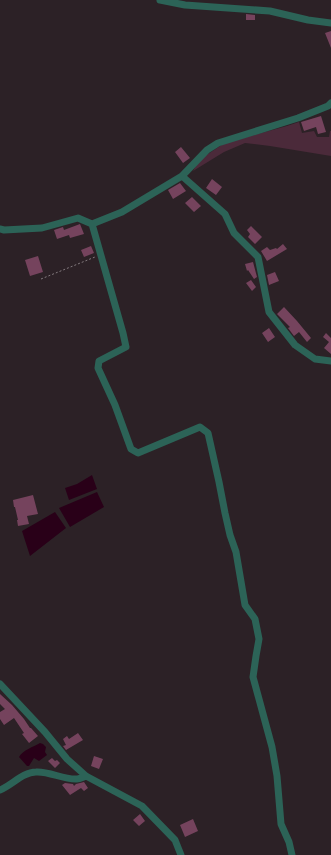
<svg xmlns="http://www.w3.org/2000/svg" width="331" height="855" font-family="'Nunito Sans',sans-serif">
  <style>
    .green { fill: #4b2a3a }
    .water { fill: #290018 }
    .building { fill: #75435d }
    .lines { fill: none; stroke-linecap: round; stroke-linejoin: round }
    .path { stroke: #837a7e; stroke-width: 1; stroke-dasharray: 2 2; stroke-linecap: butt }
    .street { stroke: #2c6357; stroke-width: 7 }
  </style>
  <rect width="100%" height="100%" fill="#2c2126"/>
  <path class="green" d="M299 122 302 133 314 131 317 137H329L330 131H331V156L270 146 245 143 224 152 193 171 199 160 223 144 250 136 287 126Z"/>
  <path class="water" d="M92 475 97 489 69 500 65 488 77 484Z
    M97 492 104 507 70 527 59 508Z
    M55 512 66 528 30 556 22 531Z
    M40 743 43 744 46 747 45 752 47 755 39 761 34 758 29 766H27L19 757C23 750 33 747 40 743Z"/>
  <path class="building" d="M246 14 255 15V20H246Z
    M331 31V48L325 33Z
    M321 116 326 132 318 134 316 127 304 131 301 122Z
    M181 147 190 158 183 163 175 152Z
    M212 179 222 187 216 195 206 188Z
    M180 183 186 191 173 199 168 190Z
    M192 197 201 206 194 212 185 203Z
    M80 224 84 234 70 238 69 235 57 239 54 230 63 227 64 230Z
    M251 226 262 237 255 244 248 237 250 234 247 230Z
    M283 244 287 249 267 261 261 251 267 247 270 250 276 248 277 249Z
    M91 246 94 253 84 257 81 250Z
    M38 256 43 272 30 276 25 260Z
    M253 262 257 277 254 279 248 270 247 271 245 264Z
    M275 272 279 281 269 285 267 275Z
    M251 280 256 287 252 291 246 283Z
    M284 307 297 321 311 338 307 342 299 332 294 336 288 328 290 327 277 314Z
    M269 328 275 337 268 342 262 333Z
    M326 333 331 338V354L324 348 329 342 323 337Z
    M33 495 38 514 27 516 29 524 18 526 17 520H18L15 507H14L13 500Z
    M0 694 12 705 24 719 30 728H31L38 736 29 743 22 734 24 733 14 718 4 725 0 719V712L5 709 0 704Z
    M78 733 83 740 66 750 63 746 66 745 63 739 67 736 69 739Z
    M94 756 103 759 99 769 91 766Z
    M52 758 55 761 57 760 60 763 55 768 48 761Z
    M84 782 88 788 84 791 81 788 70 795 62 785 65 783 73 784 74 786 76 784Z
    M140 814 145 821 139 826 133 820Z
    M193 819 198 831 185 837 180 825Z"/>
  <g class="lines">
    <path class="path" d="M41 279 95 257"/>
    <path class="street" d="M160 0 185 5 270 11 308 20 331 23
      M182 176 225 214 234 233 258 257 269 312 295 345 315 359 331 361
      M92 224 123 333 126 347 99 361 98 368 115 405 131 449 138 453 200 427 208 433 219 482 225 513 230 535 236 552 245 605 255 619 259 639 256 656 253 677 272 747 277 776 281 824 289 842 292 855
      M0 229 4 230 42 228 78 218 92 224 122 212 182 176 207 150 218 143 298 118 328 106 331 103
      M0 684 45 732 67 759 86 776 142 806 175 840 181 855
      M0 790C12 785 23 772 36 772 49 771 64 780 77 779 80 779 83 777 86 776"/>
  </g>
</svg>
